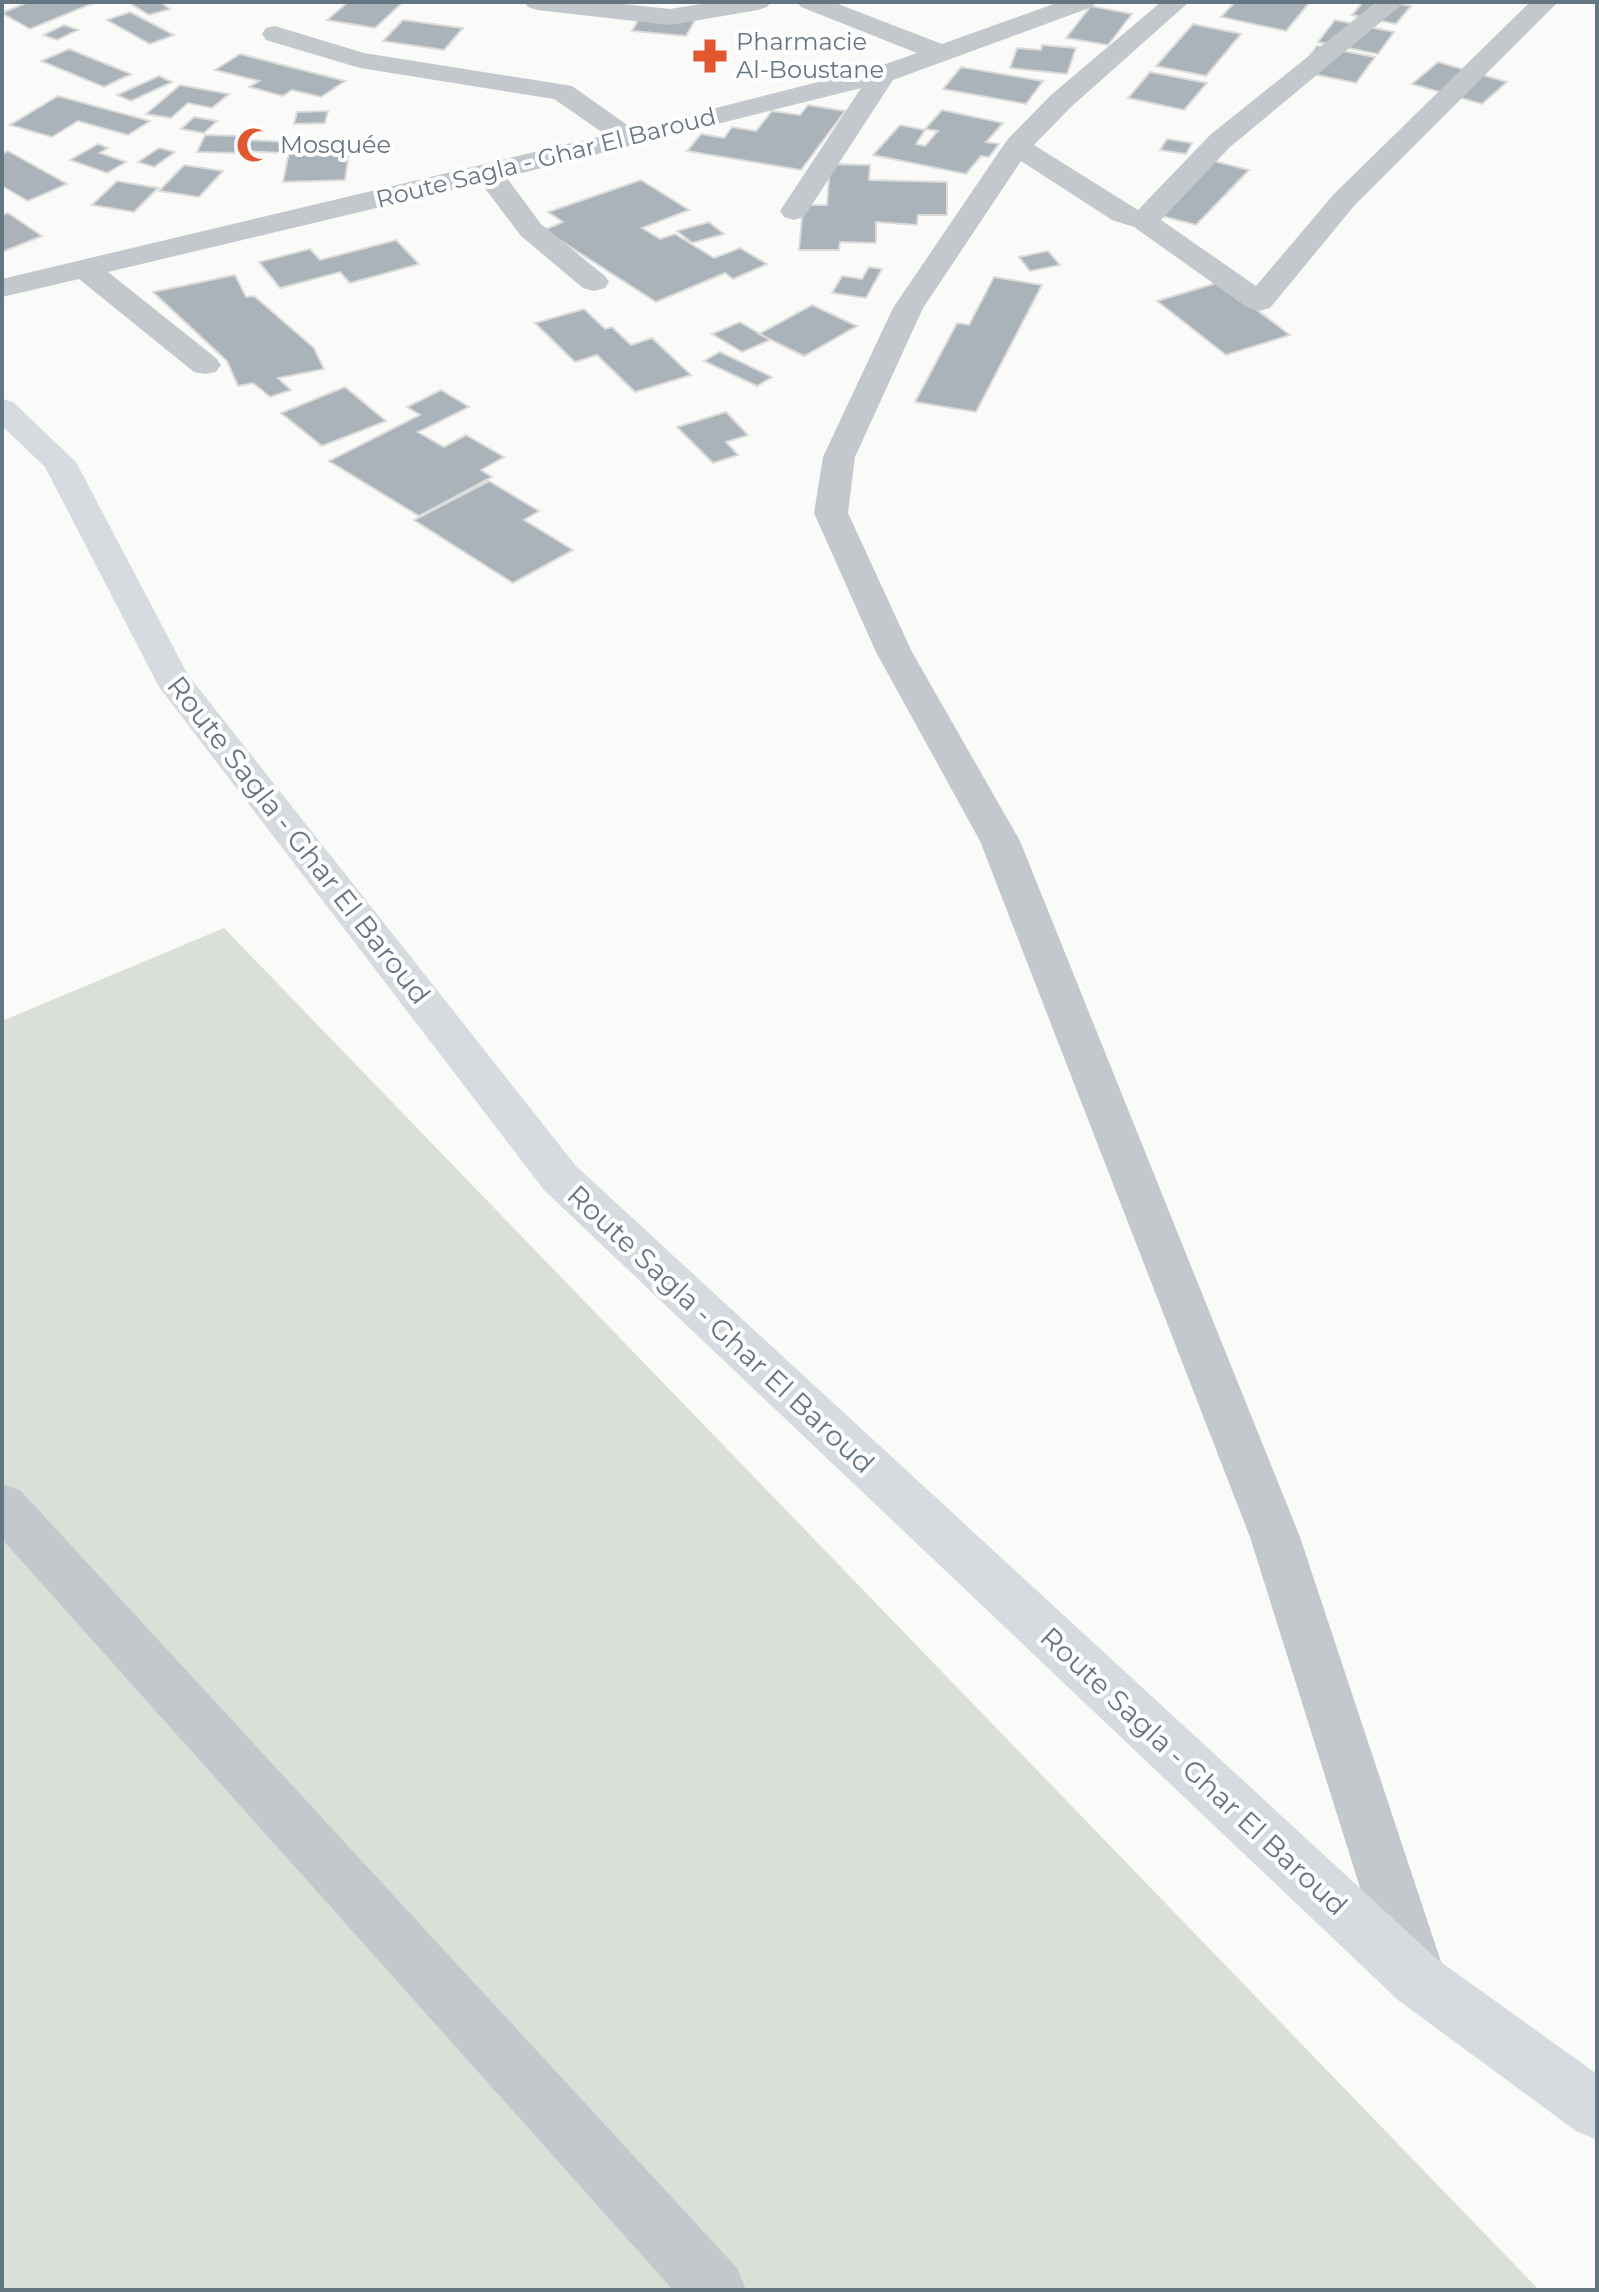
<svg xmlns="http://www.w3.org/2000/svg" width="1599" height="2292" font-family="Montserrat,sans-serif">
  <style>
    .green { fill: #dadfd7 }
    .building { fill: #aab3b9; stroke: #dcdcda; stroke-width: 2 }
    .lines { fill: none; stroke-linecap: round; stroke-linejoin: round }
    .minor { fill: #c3c8cc; fill-rule: evenodd }
    .major { fill: #d6dbdf; fill-rule: evenodd }
    .labels { text-anchor: middle; stroke-width: 8; stroke-linejoin: round; paint-order: stroke }
    .far-poi-label { font-size: 24px; fill: #657683; stroke: #fff; text-anchor: start }
    .far-street-label { font-size: 24px; fill: #657683; stroke: #fff }
    .street-label { font-size: 28px; fill: #657683; stroke: #fff }
  </style>
  <rect width="100%" height="100%" fill="#fafaf8"/>
  <path class="green" d="M224 928 1539 2290H2V1021Z"/>
  <path class="building" d="M28 2H96L30 29 2 13Z
    M128 2H160L170 9 149 15Z
    M348 2H403L375 28 327 20Z
    M1235 2H1310L1286 31 1221 17Z
    M1363 2H1390L1411 6 1396 24 1352 15Z
    M1091 6 1132 14 1108 45 1066 38Z
    M130 12 174 35 150 44 107 20Z
    M642 13 696 18 686 36 632 31Z
    M403 20 463 28 444 50 383 41Z
    M1335 20 1394 32 1378 54 1318 42Z
    M1193 24 1241 34 1206 76 1156 66Z
    M64 25 78 30 57 40 43 35Z
    M1042 45 1076 48 1067 74 1010 68 1017 48 1041 50Z
    M1317 46 1375 57 1356 83 1298 71Z
    M69 49 131 74 104 87 41 61Z
    M240 54 345 81 321 97 292 90 283 96 249 87 259 81 215 70Z
    M1438 62 1507 82 1482 104 1412 84Z
    M961 67 1043 81 1026 104 943 89Z
    M1150 72 1207 83 1184 110 1128 98Z
    M159 76 172 82 131 101 117 95Z
    M180 85 229 94 212 108 188 103 171 118 146 114Z
    M58 96 150 121 128 135 78 121 52 137 10 125Z
    M808 105 845 111 801 170 687 151 701 134 724 138 732 127 756 131 772 111 800 115Z
    M942 110 1003 123 986 142 999 144 989 157 981 156 966 174 873 155 900 125 925 130 916 144 925 146 938 131 925 129Z
    M328 111 325 123 294 124 297 112Z
    M194 117 217 121 204 133 181 129Z
    M205 135 242 136 234 153 197 152Z
    M1167 139 1192 143 1186 154 1160 150Z
    M251 140 287 142 281 153 244 151Z
    M98 144 108 148 100 153 126 162 107 173 70 160Z
    M350 146 345 180 283 182 290 147Z
    M159 148 175 152 154 167 138 162Z
    M8 151 67 184 28 201 2 186V154Z
    M1198 157 1249 170 1196 225 1143 211Z
    M830 164 870 165 869 180 947 182V215H918L917 225 876 222V243L840 242 839 250H799L803 205H827Z
    M184 165 223 171 199 197 159 191Z
    M641 180 689 210 642 228 660 239 675 234 714 258 740 248 767 264 733 279 725 273 656 302 544 230 563 222 548 212Z
    M117 181 158 188 134 212 92 205Z
    M8 213 42 236 2 252V215Z
    M709 222 724 234 692 243 677 231Z
    M396 240 419 264 350 283 340 272 280 288 259 262 310 249 320 260Z
    M1048 251 1060 265 1030 271 1019 257Z
    M869 267 882 269 866 298 832 293 842 276 862 279Z
    M235 275 246 297 254 296 314 348 324 369 278 378 291 390 270 397 253 383 238 386 227 361 153 292Z
    M994 277 1042 285 976 412 915 402 957 323 969 325Z
    M1220 282 1290 335 1226 355 1157 301Z
    M812 305 857 326 804 356 759 334Z
    M584 309 605 329 612 327 631 345 652 338 691 375 635 392 597 355 575 362 535 323Z
    M740 322 770 340 742 352 712 334Z
    M720 352 772 377 757 386 704 361Z
    M345 387 386 421 322 446 281 413Z
    M441 390 469 407 418 432 444 447 466 435 504 457 481 470 492 477 419 516 329 461 420 415 407 407Z
    M726 412 748 435 726 442 738 455 713 463 677 427Z
    M489 481 539 511 524 520 573 550 513 583 414 520Z"/>
  <g class="lines">
    <path class="minor" d="M524 2H605L670 9 713 2H771L767 7 758 10 670 25 537 10 528 7Z
      M797 2H833L942 44 1059 2H1096L1092 7 893 80 804 217 794 220 784 217 780 211 861 88 506 177 541 224 605 276 609 282 605 288 594 291 583 288 521 236 481 183 108 272 216 358 221 365 216 372 205 374 194 372 79 279 2 297V279L606 135 554 99 360 68 266 40 262 34 266 28 275 26 364 53 572 86 633 129 874 68 917 53 801 7Z
      M1161 2H1189L1071 107 1034 145 1138 210 1210 135 1376 2H1405L1230 147 1161 220 1256 286 1334 194 1530 2H1558L1354 206 1270 308 1259 311 1248 308 1134 227 1112 220 1021 161 923 308 855 457 848 513 912 652 1020 841 1300 1537 1447 1980 1438 2000 1418 2008 1398 2000 1389 1980 1250 1537 980 841 876 652 814 513 823 457 893 308 1007 140 1051 95Z
      M2 1484 20 1490 737 2268 746 2290H673L2 1539Z"/>
    <path class="major" d="M2 399 13 402 76 462 188 675 576 1166 1438 1960 1597 2074V2140L1576 2131 1398 2000 544 1190 159 687 45 467 2 426Z"/>
  </g>
  <defs>
    <g id="pharmacy-bare" transform="scale(2.76)"><path d="M-2-6h4v4h4v4h-4v4h-4v-4h-4v-4h4Z" fill="#e4572e" stroke="#fff" stroke-width="2.5" paint-order="stroke"/></g>
    <g id="mosque-bare" transform="scale(2.76)"><path d="M3.5-4.9A6 6 0 1 0 3.5 4.9A5 5 0 1 1 3.5-4.9Z" fill="#e4572e" stroke="#fff" stroke-width="2.5" paint-order="stroke"/></g>
  </defs>
  <g fill-rule="evenodd">
    <use href="#pharmacy-bare" x="710" y="56"/>
    <use href="#mosque-bare" x="254" y="145"/>
  </g>
  <g class="labels">
    <g class="far-poi-label">
      <text x="736" y="50">Pharmacie<tspan x="736" dy="28">Al-Boustane</tspan></text>
      <text x="280" y="153">Mosquée</text>
    </g>
    <g class="far-street-label">
      <text transform="translate(546 158) rotate(-14)" y="8">Route Sagla - Ghar El Baroud</text>
    </g>
    <g class="street-label">
      <text transform="translate(299 840) rotate(52)" y="10">Route Sagla - Ghar El Baroud</text>
      <text transform="translate(721 1329) rotate(43)" y="10">Route Sagla - Ghar El Baroud</text>
      <text transform="translate(1194 1771) rotate(43)" y="10">Route Sagla - Ghar El Baroud</text>
    </g>
  </g>
  <rect width="1599" height="2292" fill="none" stroke="#657683" stroke-width="8"/>
</svg>
